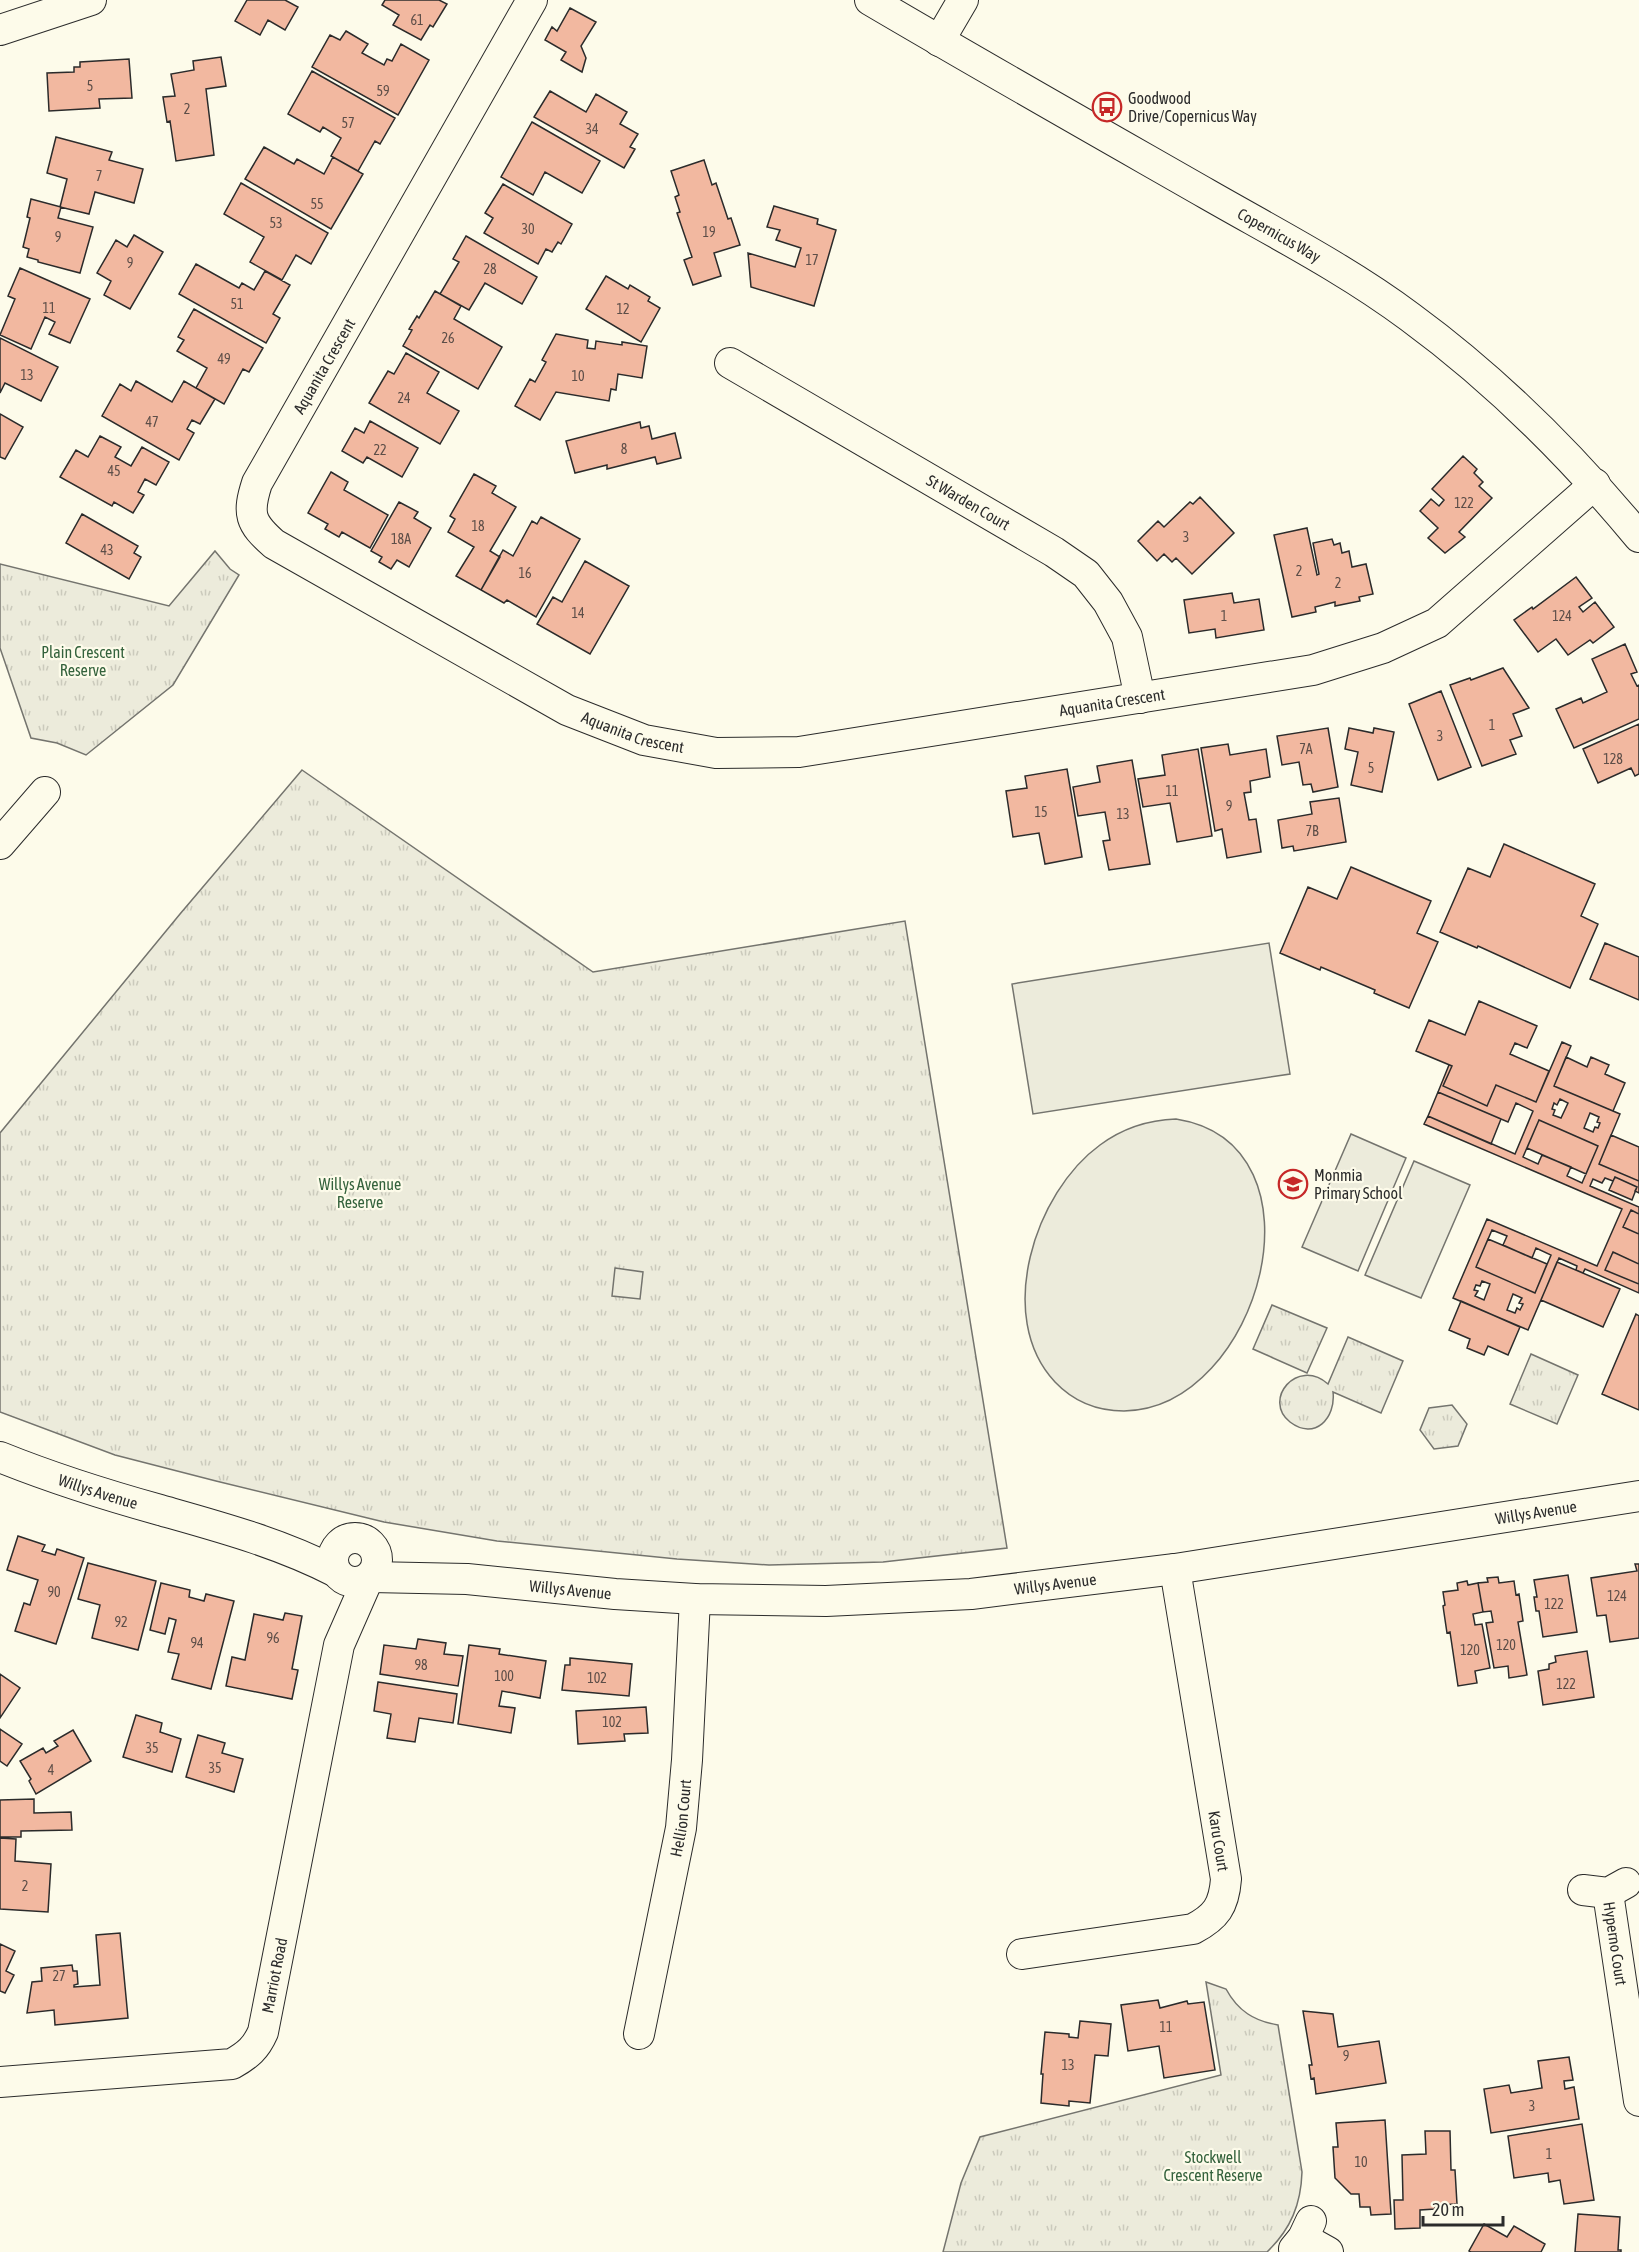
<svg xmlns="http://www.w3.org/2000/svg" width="1639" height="2252" font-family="'Asap Condensed',sans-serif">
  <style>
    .grass { fill: url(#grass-tufts); stroke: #74746e; stroke-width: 1.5 }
    .pitch { fill: #ecebdb; stroke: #74746e; stroke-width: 1.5 }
    .building { fill: #f2b8a0; stroke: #2b2b2b; stroke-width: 1.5; fill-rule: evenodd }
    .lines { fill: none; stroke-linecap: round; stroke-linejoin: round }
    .minor-casing { stroke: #2b2b2b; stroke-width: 32 }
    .minor { stroke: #fdfbea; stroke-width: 30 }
    .labels { text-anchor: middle; stroke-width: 4.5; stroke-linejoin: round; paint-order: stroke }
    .number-label { font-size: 14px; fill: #5d4e48 }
    .poi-label { font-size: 16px; fill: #2b2b2b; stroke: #fdfbea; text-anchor: start }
    .street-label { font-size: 16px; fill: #2b2b2b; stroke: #fdfbea }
    .park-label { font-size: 16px; fill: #34623c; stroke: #fdfbea }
  </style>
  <defs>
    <pattern id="grass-tufts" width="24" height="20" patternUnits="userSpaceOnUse" patternTransform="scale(1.5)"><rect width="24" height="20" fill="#ecebdb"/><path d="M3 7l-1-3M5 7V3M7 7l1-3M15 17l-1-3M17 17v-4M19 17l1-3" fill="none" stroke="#cbcabc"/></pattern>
  </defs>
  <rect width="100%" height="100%" fill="#fdfbea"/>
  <path class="grass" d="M215 551 230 569 239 575 173 685 86 755 57 743 31 738 0 648V564L169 606Z
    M302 770 593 972 905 921 1007 1548 883 1562 769 1565 677 1559 497 1541 384 1522 216 1481 115 1455 0 1412V1133L180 914Z
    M1272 1305 1327 1328 1307 1373 1253 1349Z
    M1348 1337 1403 1361 1381 1413 1333 1392C1336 1418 1315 1441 1290 1422 1262 1400 1297 1357 1328 1384Z
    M1531 1354 1578 1375 1557 1424 1510 1404Z
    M1452 1405 1467 1424 1458 1446 1434 1449 1420 1430 1429 1408Z
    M1206 1982 1226 1989C1238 2011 1254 2021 1278 2025L1302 2172C1301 2204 1291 2229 1267 2252H943L961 2183 980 2137 1221 2075Z"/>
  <path class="pitch" d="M1269 943 1290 1074 1033 1114 1012 984Z
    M1176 1119C1333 1144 1260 1409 1124 1411 1097 1411 1074 1402 1055 1382 994 1317 1035 1192 1100 1145 1123 1128 1147 1120 1176 1119Z
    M1351 1134 1406 1158 1358 1271 1302 1247Z
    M1414 1161 1470 1185 1421 1298 1365 1275Z
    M615 1268 643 1272 640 1299 612 1296Z"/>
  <path class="building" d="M247 0H285L298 7 285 30 268 20 260 35 235 21Z
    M385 0H439L447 4 433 27 430 25 421 40 393 25 399 15 382 5Z
    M570 8 596 22 581 46 586 58 582 72 561 60 566 52 545 40 552 27 557 31Z
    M346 31 368 44 362 53 384 65 387 59 392 61 401 44 429 60 398 115 312 67 330 35 340 40Z
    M221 57 226 86 206 89 214 155 176 161 170 121 167 122 163 97 175 96 171 74 194 70 193 61Z
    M129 59 132 98 99 99 100 108 49 111 47 73 74 72V67H80V62Z
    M312 71 395 118 380 144 375 141 358 171 331 156 341 138 323 127 320 132 288 114Z
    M550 91 586 112 596 94 627 112 620 124 638 134 630 147 635 149 624 168 534 117Z
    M532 122 600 161 582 193 545 172 533 195 501 177Z
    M56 137 112 152 109 160 143 169 134 203 95 192 89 214 60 207 67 179 47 173Z
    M264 147 294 164 297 159 324 174 333 157 363 174 331 229 245 179Z
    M704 160 712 185 716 183 728 219 731 218 740 245 714 253 721 276 693 285 684 260 692 257 677 213 680 212 675 197 679 195 671 171Z
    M241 183 328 233 311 264 296 255 282 280 250 262 264 237 224 214Z
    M503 184 572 224 561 244 558 242 552 252 546 249 538 264 484 233 493 218 485 213Z
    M31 199 61 207 58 218 93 227 80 273 38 262V260L27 257 29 249 23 247 30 218 27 217Z
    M774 206 818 219 817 224 836 230 814 306 751 287 748 253 795 267 801 248 776 240 780 230 767 227Z
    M134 235 163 252 130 309 104 295 111 281 97 273 116 240 127 247Z
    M466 236 537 277 522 304 485 283 469 310 440 294 459 262 453 259Z
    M196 264 239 288 242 283 254 290 265 271 290 285 273 314 280 318 266 343 179 294Z
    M20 268 90 299 70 343 49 334 55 322 45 317 31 349 0 335 15 299 8 296Z
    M606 276 628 289 630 285 650 297 648 301 660 308 641 342 586 309Z
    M435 291 461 306 454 319 502 347 478 389 403 346 412 330 409 329 417 316 419 318Z
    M194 309 263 348 249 372 243 369 224 404 196 388 207 368 177 351 184 340 178 337Z
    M556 334 588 340 587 348 595 349 596 341 622 345V342L647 346 642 378 618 374 616 390 611 389 609 401 556 392 540 420 515 406 530 379 535 382 546 362 542 360Z
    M0 338 58 367 41 401 5 383 0 393Z
    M406 353 439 372 427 393 459 411 440 444 369 403 388 371 394 374Z
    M136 381 172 402 184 381 215 399 200 424 192 420 187 429 194 433 179 460 102 416 120 384 131 391Z
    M0 414 23 427 5 459 0 457Z
    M370 421 418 448 402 477 367 457 363 463 342 451 355 428 364 433Z
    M640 422 641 428 649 426 652 439 675 433 681 458 657 464 655 457 607 469V465L575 473 566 441Z
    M100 436 121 447 115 457 131 466 142 447 169 462 156 485 145 479 138 492 144 495 133 513 114 502 112 506 60 477 76 450 88 457Z
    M1463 456 1477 469 1474 473 1483 482 1479 486 1492 498 1459 532 1465 537 1445 553 1428 538 1438 528 1420 511 1431 499 1439 506 1444 500 1432 489Z
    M331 472 348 482 344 490 388 515 370 548 342 532 339 537 325 529 328 524 308 513Z
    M474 474 496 486 492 493 516 507 490 551 500 557 481 590 456 576 474 547 448 532 455 519 450 516Z
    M1200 497 1234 533 1192 574 1176 558 1172 562 1164 554 1157 561 1138 541 1158 521 1164 527 1190 502 1193 504Z
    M399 502 418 512 414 518 431 528 409 567 397 560 391 569 379 562 382 557 371 551Z
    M82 514 138 546 134 553 141 557 129 579 66 543Z
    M541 517 580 539 536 617 507 600 504 603 481 590 503 550 513 556 532 521 537 524Z
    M1307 528 1317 575 1319 574 1313 543 1332 539 1334 545 1340 543 1342 553 1349 551 1352 567 1366 564 1373 594 1359 597 1360 601 1335 606V602L1315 607 1316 612 1292 617 1274 535Z
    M585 561 629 586 590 654 537 624 553 597 562 602Z
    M1576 577 1592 598 1579 607 1583 612 1595 602 1614 627 1593 643 1590 640 1568 655 1556 639 1538 652 1514 620 1532 607 1533 609Z
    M1232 593 1234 603 1259 599 1264 630 1216 638 1215 629 1189 633 1184 600Z
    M1625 644 1637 672 1631 674 1637 686 1639 685V719L1574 748 1556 709 1581 698 1583 703 1607 692 1592 659Z
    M1503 668 1529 708 1513 714 1522 736 1510 740 1516 754 1482 766 1450 685 1470 678 1471 680Z
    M1441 691 1471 767 1438 780 1409 704Z
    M1639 724V774L1635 776 1631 768 1598 783 1583 749Z
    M1328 728 1338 787 1313 792 1311 784 1303 785 1299 762 1282 765 1277 736Z
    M1349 728 1373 733 1374 728 1394 732 1382 792 1351 785 1358 752 1345 749Z
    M1228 744 1230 755 1266 749 1270 777 1250 781 1251 792 1244 793 1249 820 1256 819 1261 852 1227 858 1222 829 1215 831 1201 748Z
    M1198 749 1212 836 1177 842 1170 803 1143 807 1138 779 1165 775 1162 755Z
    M1132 760 1150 864 1109 870 1103 841 1110 840 1105 812 1078 816 1073 787 1100 782 1097 766Z
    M1067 769 1082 857 1045 864 1039 833 1013 837 1006 791 1027 788 1025 776Z
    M1339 798 1346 842 1294 851 1293 846 1282 848 1278 820 1312 814 1310 802Z
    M1504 844 1595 884 1581 916 1598 924 1570 988 1478 946 1477 948 1440 932 1468 868 1490 877Z
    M1351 867 1431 901 1417 933 1438 942 1409 1008 1374 993 1375 990 1321 967 1320 970 1280 953 1308 887 1337 899Z
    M1605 943 1639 957V1000L1590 979Z
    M1479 1001 1537 1026 1527 1048 1515 1043 1510 1054 1549 1071 1536 1102 1496 1085 1487 1106 1443 1086 1452 1066 1416 1051 1429 1020 1465 1035Z
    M1562 1042 1571 1046 1554 1086 1620 1114 1599 1164 1639 1181V1193L1635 1191 1637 1187 1615 1177 1613 1181 1605 1178 1602 1183 1593 1179 1590 1186 1639 1207V1214L1631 1210 1623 1227 1639 1234V1264L1613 1252 1605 1270 1639 1284V1293L1585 1269 1583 1273 1576 1270 1577 1266 1559 1258 1528 1330 1453 1298 1487 1219 1597 1266 1622 1209 1424 1124 1428 1116 1515 1154 1533 1111 1516 1103 1508 1122 1438 1092 1449 1065 1452 1066 1443 1086 1487 1106 1496 1085 1536 1102ZM1560 1099 1568 1103 1561 1118 1553 1115 1555 1110 1552 1109 1554 1103 1557 1105ZM1590 1113 1599 1117 1597 1122 1600 1123 1598 1128 1595 1127 1593 1132 1584 1128ZM1539 1120 1598 1146 1582 1183 1567 1176 1571 1167 1542 1155 1538 1164 1523 1157ZM1492 1230 1507 1236 1503 1245 1532 1258 1536 1248 1551 1255 1535 1293 1476 1267ZM1482 1281 1490 1284 1484 1300 1475 1296 1478 1291 1474 1290 1476 1285 1480 1286ZM1513 1294 1522 1298 1519 1303 1523 1304 1520 1310 1517 1308 1515 1313 1507 1310Z
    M1566 1057 1587 1067 1591 1057 1609 1065 1605 1074 1625 1083 1613 1111 1554 1086Z
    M1438 1092 1501 1119 1491 1144 1428 1116Z
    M1539 1120 1598 1146 1586 1174 1527 1148Z
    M1611 1135 1639 1147V1181L1599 1164Z
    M1615 1177 1637 1187 1632 1200 1609 1190Z
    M1631 1210 1639 1214V1234L1623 1227Z
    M1488 1239 1547 1264 1535 1293 1476 1267Z
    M1613 1252 1639 1264V1284L1605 1270Z
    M1557 1262 1620 1289 1603 1327 1541 1300Z
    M1461 1301 1520 1327 1508 1355 1488 1346 1484 1355 1467 1348 1470 1339 1449 1330Z
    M1636 1314 1639 1316V1410L1602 1394Z
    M18 1536 45 1545 42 1551 55 1555 57 1549 84 1558 56 1644 15 1631 24 1603 30 1605 38 1580 7 1570Z
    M88 1563 156 1581 138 1650 92 1638 100 1605 78 1599Z
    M1635 1564H1639V1638L1610 1642 1606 1615 1597 1616 1591 1578 1637 1571Z
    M1568 1575 1577 1632 1543 1637 1539 1611H1536L1534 1597H1537L1534 1580Z
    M1498 1577 1499 1583 1514 1581 1516 1595 1519 1594 1523 1621 1518 1622 1527 1675 1509 1678 1508 1666 1494 1668 1486 1623 1493 1622 1491 1611 1483 1612 1478 1583 1488 1582 1487 1578Z
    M1467 1581 1468 1585 1478 1583 1483 1612 1473 1614 1475 1625 1482 1624 1490 1668 1475 1671 1477 1683 1458 1686 1450 1632 1447 1633 1443 1606 1445 1605 1443 1592 1458 1590 1457 1583Z
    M161 1583 190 1590 189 1597 204 1601 206 1594 234 1601 211 1689 172 1679 179 1654 168 1652 176 1620 169 1618 165 1634 150 1630Z
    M285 1613 302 1616 292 1669 298 1670 292 1699 226 1686 232 1657 245 1660 254 1614 283 1620Z
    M418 1639 446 1643 444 1654 463 1656 458 1686 380 1674 384 1645 416 1649Z
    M469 1645 500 1649 499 1654 546 1661 540 1698 502 1691 499 1706 515 1708 511 1733 458 1724Z
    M1587 1651 1594 1697 1543 1705 1538 1671 1549 1669V1664L1556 1662 1555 1656Z
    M570 1658 632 1664 629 1696 562 1690 565 1665H570Z
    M0 1674 20 1688 0 1718Z
    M378 1682 457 1694 453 1723 419 1718 415 1742 387 1738 391 1714 374 1711Z
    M646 1707 648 1733 624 1734 625 1741 578 1744 576 1711Z
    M136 1715 162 1723 160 1732 181 1739 172 1772 123 1757Z
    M0 1729 22 1744 7 1766 0 1761Z
    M73 1730 91 1761 36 1794 29 1781 31 1779 20 1761 43 1748 46 1753 58 1746 54 1741Z
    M198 1735 225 1743 222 1753 243 1759 234 1792 186 1777Z
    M34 1799V1813L71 1812 72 1830 21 1831V1837H0V1800Z
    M0 1838 16 1839 15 1861 51 1864 48 1912 0 1909Z
    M120 1933 128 2018 55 2025 54 2010 27 2013 32 1982 42 1981 41 1968 72 1965 73 1971H77L78 1984 74 1985V1987L100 1985 96 1935Z
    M0 1944 15 1951 6 1971 14 1975 5 1993 0 1991Z
    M1158 2000 1160 2008 1187 2001 1188 2004 1204 2002 1215 2070 1164 2078 1159 2046 1128 2051 1121 2005Z
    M1303 2011 1333 2014 1338 2047 1379 2041 1386 2083 1316 2094 1314 2078 1311 2079 1309 2065H1312Z
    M1080 2021 1111 2024 1108 2056 1095 2055 1090 2103 1069 2101V2106L1041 2103 1043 2074H1041L1045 2032 1069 2034V2037L1078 2038Z
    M1569 2057 1573 2080 1564 2081 1565 2089 1574 2087 1579 2119 1491 2133 1484 2089 1509 2085 1511 2093 1542 2088 1538 2061Z
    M1385 2120 1391 2214 1371 2215 1370 2207H1360L1359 2194H1351L1335 2178 1333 2147H1338L1336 2123Z
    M1582 2124 1594 2200 1564 2204 1560 2180 1549 2182 1548 2173 1514 2178 1508 2136Z
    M1425 2131H1450L1451 2170H1455L1457 2204 1435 2205V2209L1420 2210V2228L1395 2229 1394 2200H1403L1402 2155 1426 2154Z
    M1578 2214 1620 2217 1618 2250H1621V2252H1575Z
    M1484 2224 1507 2237 1514 2226 1545 2244 1541 2252H1471L1469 2251Z"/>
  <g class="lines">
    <g class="minor-casing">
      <g id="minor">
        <path id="s1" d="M532 0 257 483C247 514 250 523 274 544L567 710 644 740 716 753 799 752 1313 670 1383 648 1437 623 1595 484"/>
        <path id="s2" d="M870 0C982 66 1095 130 1207 194 1275 233 1347 270 1410 317 1496 380 1571 455 1639 537"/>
        <path d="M0 30 91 0"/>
        <path d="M939 41 963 0"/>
        <path id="s3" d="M730 363 1054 552 1086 574 1108 602 1127 637 1140 698"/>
        <path d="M0 844 45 792"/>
        <path id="s4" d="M0 1457C52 1478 106 1495 160 1510 220 1527 280 1543 336 1572"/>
        <circle cx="355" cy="1560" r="22"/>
        <path id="s5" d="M371 1577 467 1579 615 1594 695 1599 826 1601 971 1594 1175 1569 1639 1496"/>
        <path d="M1583 1890 1608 1893 1626 1883"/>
        <path id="s6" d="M1608 1893 1639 2101"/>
        <path d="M1022 1954 1193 1929C1216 1917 1224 1906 1226 1879L1175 1569"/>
        <path id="s7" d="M639 2034 681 1828 687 1760 695 1599"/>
        <path id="s8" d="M0 2082 232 2064C248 2055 256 2048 263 2032L339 1645 368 1579"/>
        <path d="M1303 2238 1328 2252"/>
        <path d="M1294 2249 1303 2238 1311 2221"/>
      </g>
    </g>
    <use href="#minor" class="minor"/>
  </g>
  <defs>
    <g id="bus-ring" transform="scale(1.5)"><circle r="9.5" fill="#fdfbea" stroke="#c62828" stroke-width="1.5"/><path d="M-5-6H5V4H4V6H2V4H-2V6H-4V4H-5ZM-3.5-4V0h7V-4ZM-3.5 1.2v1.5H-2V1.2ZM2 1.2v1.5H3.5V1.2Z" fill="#c62828"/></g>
    <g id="school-ring" transform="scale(1.5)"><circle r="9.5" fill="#fdfbea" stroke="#c62828" stroke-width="1.5"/><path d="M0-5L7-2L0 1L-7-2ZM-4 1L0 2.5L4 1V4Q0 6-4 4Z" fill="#c62828"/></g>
  </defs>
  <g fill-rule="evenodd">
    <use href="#bus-ring" x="1107" y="107"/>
    <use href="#school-ring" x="1293" y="1184"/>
  </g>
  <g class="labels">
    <g class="number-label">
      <text x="417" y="25">61</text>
      <text x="90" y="91">5</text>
      <text x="383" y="96">59</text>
      <text x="187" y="114">2</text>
      <text x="348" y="128">57</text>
      <text x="592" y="134">34</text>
      <text x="99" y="181">7</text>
      <text x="317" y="209">55</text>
      <text x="276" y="228">53</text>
      <text x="528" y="234">30</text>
      <text x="709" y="237">19</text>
      <text x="58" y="242">9</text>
      <text x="812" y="265">17</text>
      <text x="130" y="268">9</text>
      <text x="490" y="274">28</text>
      <text x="237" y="309">51</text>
      <text x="49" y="313">11</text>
      <text x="623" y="314">12</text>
      <text x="448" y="343">26</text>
      <text x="224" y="364">49</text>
      <text x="27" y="380">13</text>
      <text x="578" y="381">10</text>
      <text x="404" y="403">24</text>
      <text x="152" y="427">47</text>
      <text x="624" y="454">8</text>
      <text x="380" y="455">22</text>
      <text x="114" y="476">45</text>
      <text x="1464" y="508">122</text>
      <text x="478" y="531">18</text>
      <text x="1186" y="542">3</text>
      <text x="401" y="544">18A</text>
      <text x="107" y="555">43</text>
      <text x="1299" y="576">2</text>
      <text x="525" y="578">16</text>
      <text x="1338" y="588">2</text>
      <text x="578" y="618">14</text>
      <text x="1224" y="621">1</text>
      <text x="1562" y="621">124</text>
      <text x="1492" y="730">1</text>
      <text x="1440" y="741">3</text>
      <text x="1306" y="754">7A</text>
      <text x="1613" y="764">128</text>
      <text x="1371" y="773">5</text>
      <text x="1172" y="796">11</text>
      <text x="1229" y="811">9</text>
      <text x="1041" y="817">15</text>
      <text x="1123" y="819">13</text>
      <text x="1312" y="836">7B</text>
      <text x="54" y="1597">90</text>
      <text x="1617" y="1601">124</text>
      <text x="1554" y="1609">122</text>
      <text x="121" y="1627">92</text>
      <text x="273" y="1643">96</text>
      <text x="197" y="1648">94</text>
      <text x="1506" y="1650">120</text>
      <text x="1470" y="1655">120</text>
      <text x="421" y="1670">98</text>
      <text x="504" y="1681">100</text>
      <text x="597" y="1683">102</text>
      <text x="1566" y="1689">122</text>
      <text x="612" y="1727">102</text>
      <text x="152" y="1753">35</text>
      <text x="215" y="1773">35</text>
      <text x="51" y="1775">4</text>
      <text x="25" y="1891">2</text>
      <text x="59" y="1981">27</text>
      <text x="1166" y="2032">11</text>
      <text x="1346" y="2061">9</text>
      <text x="1068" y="2070">13</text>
      <text x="1532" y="2111">3</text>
      <text x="1549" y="2159">1</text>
      <text x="1361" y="2167">10</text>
    </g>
    <g class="poi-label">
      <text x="1128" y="104">Goodwood<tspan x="1128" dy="18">Drive/Copernicus Way</tspan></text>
      <text x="1314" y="1181">Monmia<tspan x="1314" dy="18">Primary School</tspan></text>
    </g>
    <g class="street-label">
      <text dy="6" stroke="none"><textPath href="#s2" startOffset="472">Copernicus Way</textPath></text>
      <text transform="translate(324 366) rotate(-60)" y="6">Aquanita Crescent</text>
      <text dy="6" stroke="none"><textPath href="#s3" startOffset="276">St Warden Court</textPath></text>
      <text dy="6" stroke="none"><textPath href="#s1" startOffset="1518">Aquanita Crescent</textPath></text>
      <text dy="6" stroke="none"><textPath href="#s1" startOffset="1032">Aquanita Crescent</textPath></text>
      <text dy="6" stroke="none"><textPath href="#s4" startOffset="104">Willys Avenue</textPath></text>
      <text dy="6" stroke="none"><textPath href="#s5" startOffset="1172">Willys Avenue</textPath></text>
      <text dy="6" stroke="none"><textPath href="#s5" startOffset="686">Willys Avenue</textPath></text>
      <text dy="6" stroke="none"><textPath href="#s5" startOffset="200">Willys Avenue</textPath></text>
      <text dy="6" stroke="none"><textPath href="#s7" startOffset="220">Hellion Court</textPath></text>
      <text transform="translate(1219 1841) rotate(81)" y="6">Karu Court</text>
      <text dy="6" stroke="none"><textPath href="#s6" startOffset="51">Hyperno Court</textPath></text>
      <text dy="6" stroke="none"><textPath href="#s8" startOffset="336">Marriot Road</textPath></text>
    </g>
    <g class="park-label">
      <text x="83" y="658">Plain Crescent<tspan x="83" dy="18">Reserve</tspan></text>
      <text x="360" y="1190">Willys Avenue<tspan x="360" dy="18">Reserve</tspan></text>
      <text x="1213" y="2163">Stockwell<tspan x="1213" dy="18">Crescent Reserve</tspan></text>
    </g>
  </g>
  <path d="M1423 2216v9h80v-9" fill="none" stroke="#2b2b2b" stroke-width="3"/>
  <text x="1432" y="2216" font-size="18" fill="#2b2b2b" stroke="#fdfbea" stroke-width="4.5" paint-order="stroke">20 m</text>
</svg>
